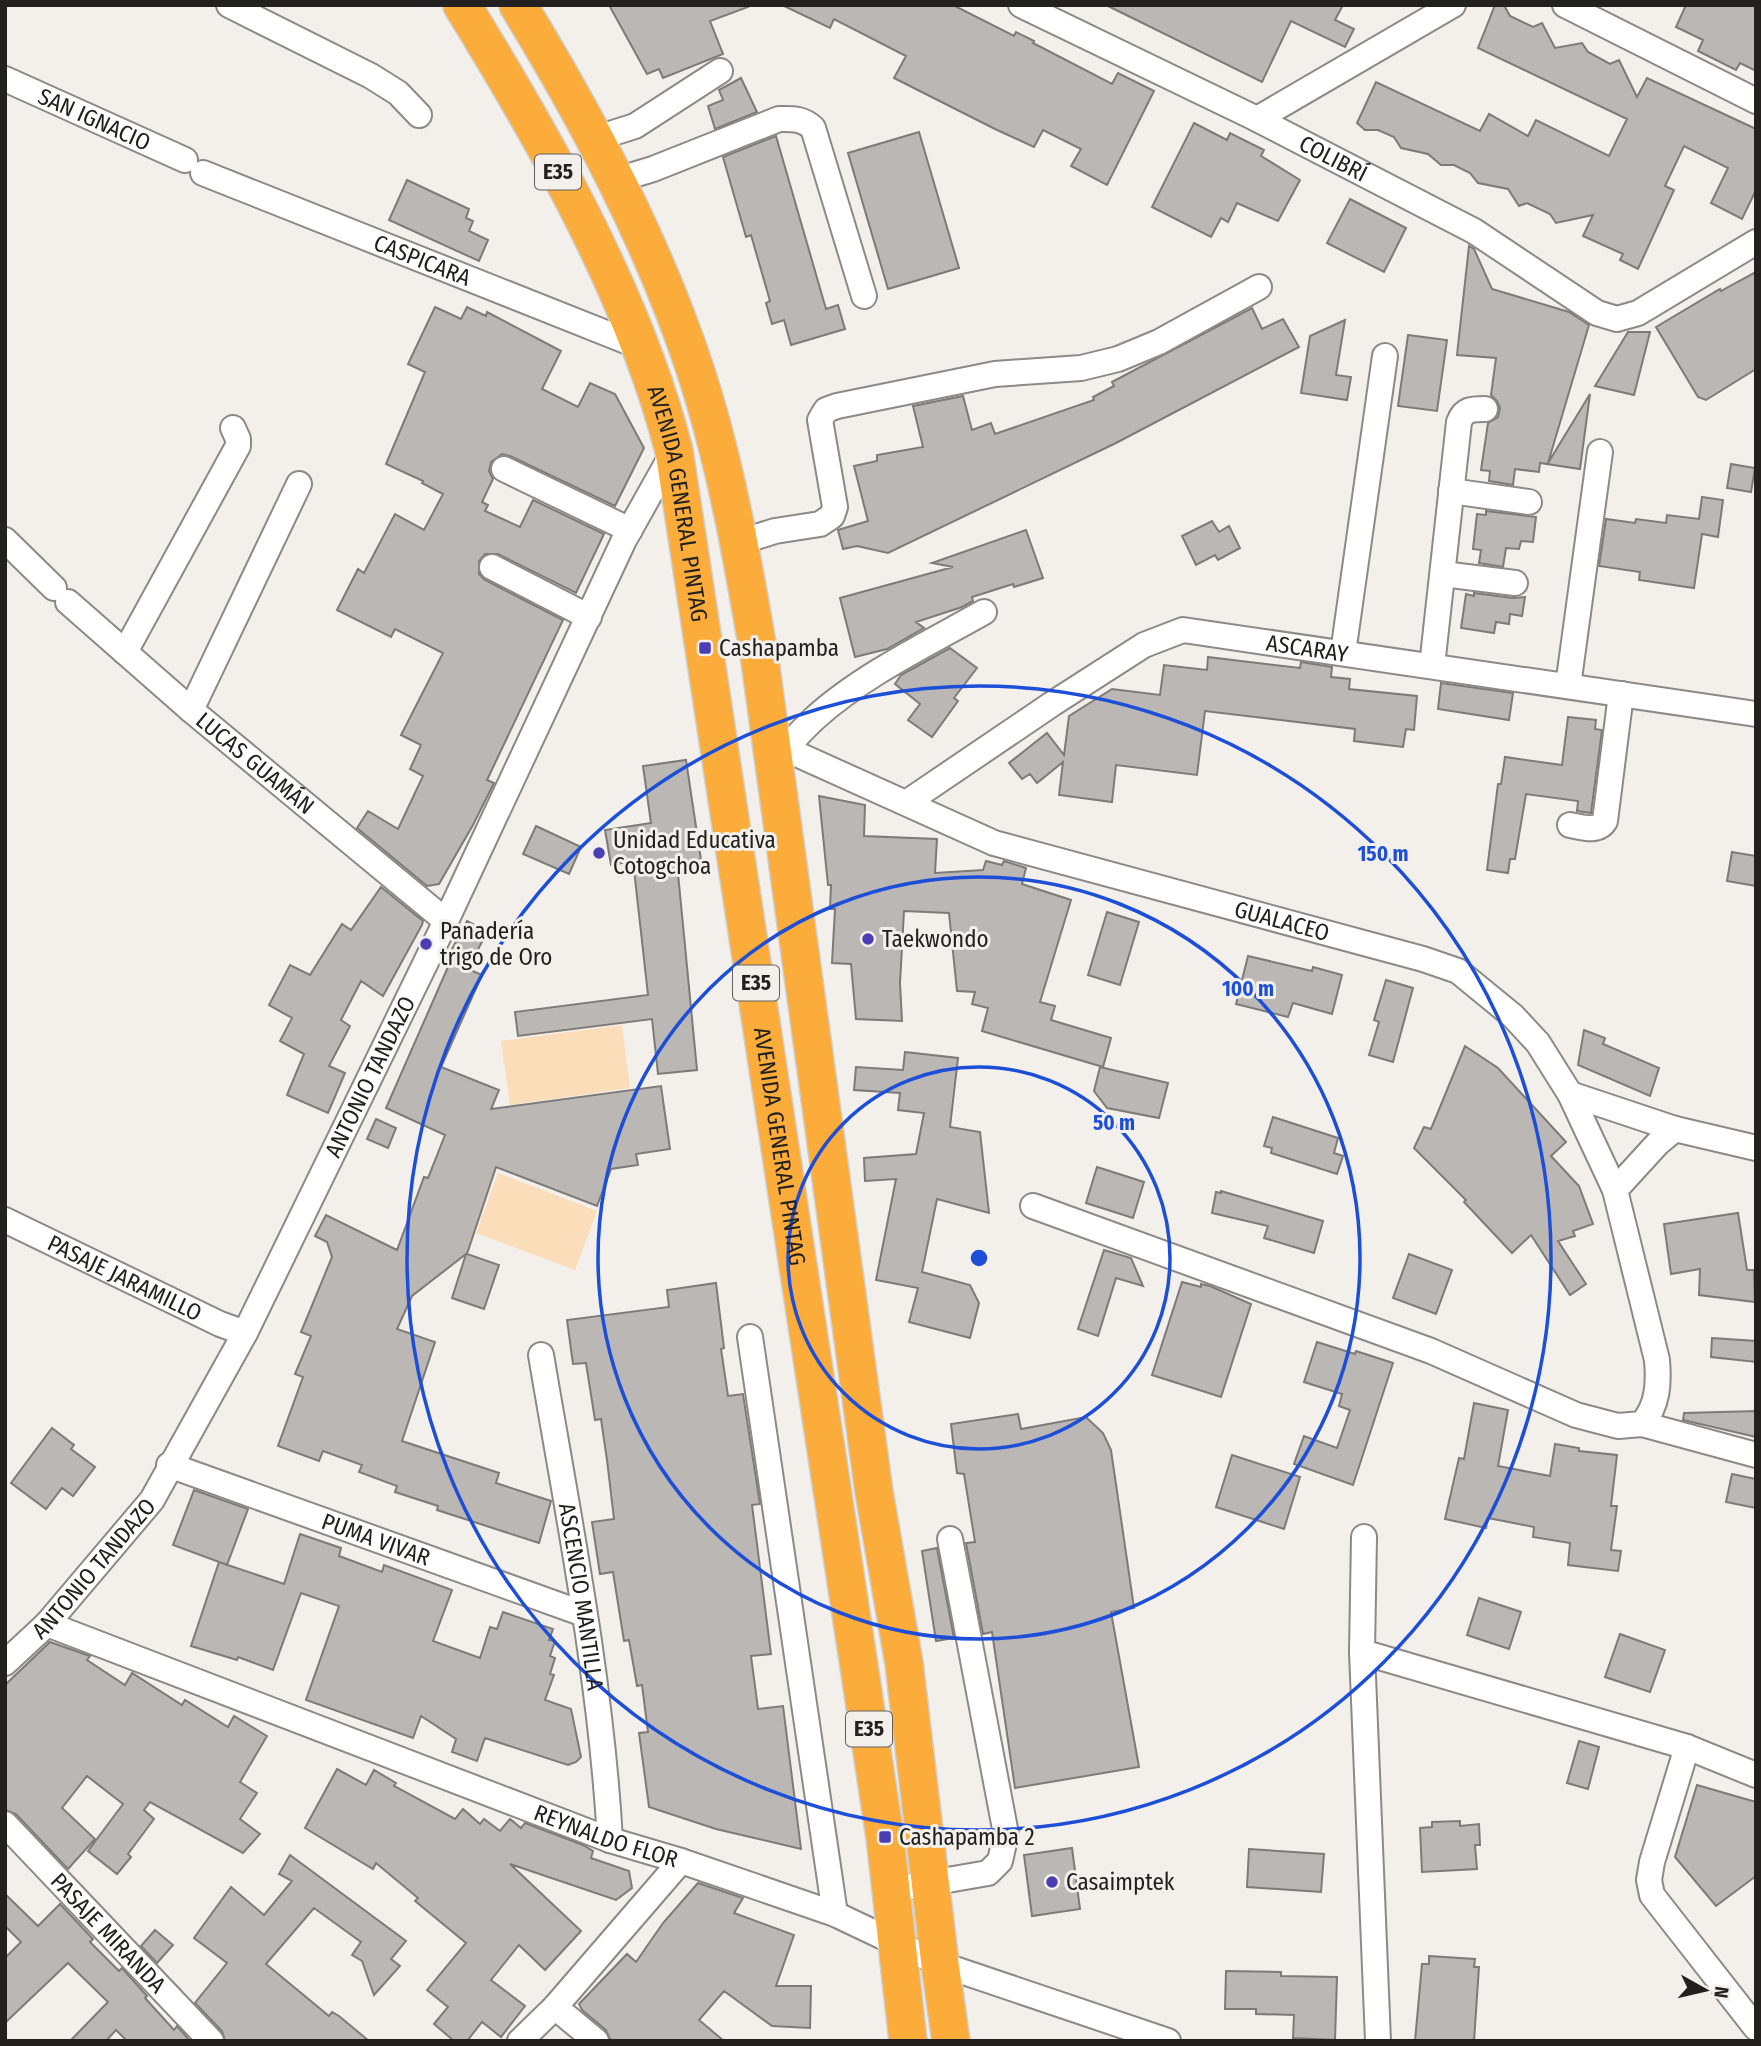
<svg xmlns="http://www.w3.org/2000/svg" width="1761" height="2046" font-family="'Fira Sans Condensed',sans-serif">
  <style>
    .green { fill: #fbddb9 }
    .building { fill: #bab7b4; stroke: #7d7a77; stroke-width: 2 }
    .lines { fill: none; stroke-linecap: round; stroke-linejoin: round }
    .minor-casing { stroke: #8c8986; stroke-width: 28 }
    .highway-casing { stroke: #cecece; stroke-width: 40 }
    .minor { stroke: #fff; stroke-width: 24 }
    .highway { stroke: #fbac3b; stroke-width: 37 }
    .ring { fill: none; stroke: #1d4ed8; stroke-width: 3.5 }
    .poi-dot { fill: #4b3eb5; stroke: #f3f0ec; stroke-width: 2.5 }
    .labels { text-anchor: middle; stroke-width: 6; stroke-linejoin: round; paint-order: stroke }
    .shield { fill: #f3f0ec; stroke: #615f5c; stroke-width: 2 }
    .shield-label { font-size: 21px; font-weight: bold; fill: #22211f }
    .street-label { font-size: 23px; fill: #22211f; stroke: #f3f0ec }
    .poi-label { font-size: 23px; fill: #22211f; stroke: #f3f0ec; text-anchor: start }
    .centre { fill: #1d4ed8; stroke: #f3f0ec; stroke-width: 3.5 }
    .ring-label { font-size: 21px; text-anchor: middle; font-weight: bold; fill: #1d4ed8; stroke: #f3f0ec; stroke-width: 6; stroke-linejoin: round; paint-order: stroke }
  </style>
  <rect width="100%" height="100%" fill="#f3f0ec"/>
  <path class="green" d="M622 1025 630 1088 510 1105 501 1041Z
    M498 1173 597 1211 575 1270 476 1233Z"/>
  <path class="building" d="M609 5H747L748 7 710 21 723 54 663 78 659 69 647 74Z
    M782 5H953L1014 36 1016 32 1034 41 1033 43 1112 84 1118 73 1154 91 1107 185 1071 166 1081 149 1043 130 1034 147 995 129 894 78 906 56 834 19 830 28Z
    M1106 5H1343L1335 20 1354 29 1345 47 1291 21 1262 82Z
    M1495 5H1504L1510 16 1533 27 1542 23 1555 48 1582 43 1588 52 1610 64 1619 60 1637 97 1647 78 1756 129V190L1742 219 1711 203 1728 168 1684 146 1665 186 1674 190 1638 269 1620 260 1623 254 1583 236 1593 215 1556 223 1550 214 1527 203 1519 206 1508 189 1478 183 1470 173 1454 165H1441L1428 154 1401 148 1394 137 1378 130H1365L1357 123 1376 82 1480 131 1489 114 1528 136 1536 120 1609 156 1627 119 1478 48Z
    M1686 5H1756V71L1740 63 1736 70 1698 51 1703 40 1676 27Z
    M741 78 757 112 715 129 708 106 723 100 719 90Z
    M1194 123 1227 140 1230 133 1264 150 1261 156 1300 180 1278 221 1237 203 1228 222 1221 218 1211 237 1152 207Z
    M919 132 959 268 888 289 848 153Z
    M776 136 826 309 838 305 845 329 791 345 784 320 772 324 766 303 770 301 751 235 746 237 723 157Z
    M407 180 469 209 466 218 473 221 469 231 488 240 479 261 389 220Z
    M1350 199 1406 228 1384 272 1327 243Z
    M1469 246 1474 249 1492 289 1569 312 1589 325 1548 463 1590 394 1580 469 1540 463 1539 472 1515 469 1513 485 1489 481 1490 471 1481 470 1488 423 1498 417 1500 408 1497 401 1491 395 1496 358 1457 355Z
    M1756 272V369L1706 400 1698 397 1656 327 1720 289 1721 291 1730 286Z
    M435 307 461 319 467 307 486 316 487 312 561 351 542 389 578 407 590 383 615 394 644 448 615 506 510 456 502 454 491 462 489 471 493 479 482 502 488 505 485 511 520 527 533 500 604 534 576 593 498 554H485L479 561V574L485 580 563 620 487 780 494 783 473 825 439 884 427 886 357 828 368 811 398 829 423 776 410 769 421 745 401 735 443 653 395 629 391 637 337 610 358 569 364 573 395 514 424 530 443 494 422 483 423 481 386 464 425 372 408 364Z
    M1252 308 1262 329 1283 319 1299 347 1116 443 888 553 857 546 843 549 838 530 868 521 854 466 877 461V455L923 447 913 406 963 396 972 430 991 423 995 434 1094 400 1093 397 1114 386 1112 382Z
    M1345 320 1336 375 1351 377 1347 400 1301 393 1310 336Z
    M1628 332H1650L1634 395 1595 386Z
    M1408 335 1447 340 1437 411 1398 406Z
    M1731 464 1755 468 1751 492 1727 488Z
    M1702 497 1723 500 1718 537 1702 534 1694 588 1639 580 1640 572 1599 566 1606 519 1635 523 1636 519 1666 523 1667 515 1699 519Z
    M1486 511 1536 517 1533 542 1521 541 1519 549 1506 548 1503 567 1479 563 1481 550 1473 549 1477 514 1486 515Z
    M1212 521 1219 532 1229 526 1240 548 1218 560 1215 555 1196 565 1182 536Z
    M1026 530 1043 578 1014 587 1013 584 972 597 973 601 962 607 916 622 924 628 887 649 855 657 840 598 953 567 932 563Z
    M1474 593 1513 598 1525 597 1522 616 1510 614 1509 624 1496 622 1494 633 1461 628 1466 594 1474 596Z
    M950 648 977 668 954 698 958 701 932 737 908 720 920 704 895 684 901 675Z
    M1208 657 1300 668 1301 662 1332 667 1331 677 1350 679 1349 689 1417 696 1414 730 1406 729 1403 747 1354 741 1355 729 1205 711 1197 775 1116 765 1112 802 1059 795 1063 762 1037 783 1030 774 1022 779 1009 763 1047 733 1064 755 1069 716 1112 689 1160 695 1164 665 1207 670Z
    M1441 683 1513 693 1509 720 1438 709Z
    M1568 717 1596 720 1595 729 1602 730 1591 813 1577 811 1578 801 1526 794 1515 859H1510L1508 873 1487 870 1498 784H1501L1505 757 1562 765Z
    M686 760 701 860 677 863 697 1070 658 1074 652 1019 518 1036 515 1012 648 995 633 861 611 865 605 830 651 823 643 766Z
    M819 796 865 805 864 836 937 839 935 873 983 870 986 861 1002 865 1004 861 1026 868 1022 884 1071 900 1040 1002 1055 1006 1051 1020 1111 1038 1103 1067 982 1031 988 1008 972 1004 975 992 957 991 949 913 904 911 900 983 902 1021 856 1019 851 964 832 963 835 909H830L831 885H828Z
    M536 826 581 847 569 874 523 854Z
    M1732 852 1756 856V886L1727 881Z
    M381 887 423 921 422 925 383 996 361 981 341 1020 350 1026 329 1066 345 1073 328 1113 287 1095 304 1054 280 1041 292 1018 269 1005 290 965 310 975 342 924 351 930Z
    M1107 912 1139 922 1120 985 1088 975Z
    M467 921 487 932 468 969 482 975 441 1067 499 1090 491 1109 661 1086 670 1149 636 1154 638 1165 611 1169 597 1206 496 1167 467 1254 499 1265 484 1309 452 1298 466 1254 412 1296 397 1329 435 1342 402 1441 499 1473 496 1483 551 1501 539 1543 437 1510 438 1506 395 1492 397 1486 359 1472 362 1465 323 1451 319 1461 278 1446 303 1377 295 1374 311 1336 301 1332 332 1257 327 1242 315 1236 326 1215 397 1250 424 1177 428 1178 445 1135 386 1108 455 951 452 949Z
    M1248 956 1312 971 1313 967 1342 975 1332 1014 1293 1003 1288 1017 1236 1004Z
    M1386 980 1413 988 1393 1062 1369 1055 1379 1022 1374 1020Z
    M1584 1030 1605 1038 1603 1044 1659 1068 1650 1096 1578 1065Z
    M1465 1046 1498 1068 1566 1142 1551 1156 1579 1186 1593 1224 1573 1231 1575 1236 1558 1241 1586 1284 1570 1295 1531 1235 1512 1253 1464 1202 1466 1200 1414 1148 1424 1127 1431 1129Z
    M905 1052 958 1058 950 1127 980 1132 989 1213 937 1199 922 1272 970 1285 979 1303 970 1338 909 1322 918 1288 876 1280 896 1179 865 1181 864 1158 916 1154 924 1113 898 1110 900 1093 854 1090 856 1067 903 1070Z
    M1100 1067 1168 1083 1159 1118 1107 1108 1094 1091Z
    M1273 1117 1338 1138 1334 1153 1343 1156 1337 1174 1271 1153 1272 1148 1264 1146Z
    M376 1119 396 1128 388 1148 367 1139Z
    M1097 1167 1144 1182 1133 1218 1086 1203Z
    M1221 1191 1323 1221 1314 1253 1264 1238 1268 1226 1212 1213 1216 1192 1221 1193Z
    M1738 1213 1747 1270H1754L1755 1302 1699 1295 1700 1269 1671 1274 1664 1224Z
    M1104 1250 1131 1258 1143 1286 1116 1278 1098 1336 1078 1329Z
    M1409 1254 1452 1270 1436 1314 1393 1298Z
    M1182 1282 1201 1287V1284L1210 1286 1251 1304 1221 1397 1152 1375Z
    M716 1283 724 1348 721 1349 728 1396 743 1394 760 1504 752 1505 771 1654 751 1656 758 1709 783 1706 801 1849 716 1829 649 1807 639 1733 648 1732 642 1685 637 1686 629 1640 624 1641 613 1572 600 1574 592 1522 614 1519 607 1460 601 1419 595 1420 586 1363 573 1364 567 1320 669 1307 667 1290Z
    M1712 1338 1756 1341V1362L1711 1357Z
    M1317 1342 1355 1354 1356 1351 1393 1363 1353 1485 1294 1464 1304 1436 1337 1448 1350 1410 1339 1406 1342 1394 1304 1382Z
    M1474 1403 1508 1410 1498 1466 1550 1476 1555 1444 1579 1448V1451L1617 1455 1611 1506H1617L1611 1550 1621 1551 1618 1571 1568 1565 1570 1543 1533 1537 1534 1527 1488 1518 1486 1528 1445 1519 1459 1458 1464 1459Z
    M1756 1411V1437L1683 1420 1684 1413Z
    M1018 1414 1021 1429 1086 1417 1103 1433 1111 1450 1134 1608 1111 1612 1139 1767 1015 1788 992 1632 983 1634 966 1543 975 1542 964 1474 957 1473 951 1424Z
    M52 1428 74 1445 71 1449 95 1467 73 1496 62 1488 46 1509 11 1483Z
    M1232 1455 1300 1477 1284 1529 1216 1507Z
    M1732 1474 1756 1479V1508L1726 1502Z
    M194 1490 248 1509 227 1565 173 1545Z
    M300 1534 341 1548 339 1556 382 1572 384 1565 452 1590 433 1641 480 1658 490 1627 497 1629 503 1612 553 1629 549 1640 555 1641 550 1656 555 1658 550 1674 554 1675 545 1700 571 1709 581 1757 576 1762 568 1765 485 1738 477 1761 452 1752 456 1739 421 1716 413 1738 306 1700 339 1606 301 1593 273 1670 238 1657 237 1660 191 1646 219 1562 284 1584Z
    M937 1548 954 1638 936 1641 922 1551Z
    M1479 1598 1521 1612 1509 1649 1467 1635Z
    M1620 1634 1665 1650 1650 1692 1605 1677Z
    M50 1642 90 1656 87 1660 125 1685 132 1673 182 1705 185 1700 228 1727 234 1716 267 1736 240 1782 257 1793 240 1819 260 1834 243 1853 150 1802 144 1810 154 1819 128 1854 131 1857 117 1874 88 1851 123 1804 87 1776 62 1808 95 1839 68 1869 16 1814 5 1810V1685Z
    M1579 1741 1599 1747 1588 1789 1567 1783Z
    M337 1769 366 1785 374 1770 396 1783 394 1786 455 1819 463 1809 480 1824 484 1819 500 1831 510 1819 521 1828 525 1823 583 1845 593 1851 591 1858 629 1871 632 1888 616 1900 510 1864 581 1931 545 1970 519 1945 491 1980 525 2006 501 2037 482 2022 467 2041H454L434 2024 448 2007 427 1990 466 1943 415 1901 418 1898 376 1863 373 1869 305 1828Z
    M1697 1785 1756 1802V1876L1716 1906 1675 1857Z
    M1460 1821V1826L1479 1824 1480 1845H1475L1477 1869 1422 1872 1420 1828 1432 1827V1822Z
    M1072 1848 1080 1909 1032 1916 1024 1855Z
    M1249 1849 1324 1854 1321 1892 1247 1887Z
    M290 1855 406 1941 391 1959 400 1966 374 1995 362 1961 352 1955 361 1942 314 1908 266 1964 329 2016 332 2012 339 2016 369 2041H225L222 2031 195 2003 227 1963 194 1938 231 1887 264 1915 292 1881 279 1874Z
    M698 1883 743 1898 734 1913 794 1935 776 1986H811L810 2028 772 2026 724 1991 699 2020 724 2041H611L606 2030 582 2010 579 2004 627 1954 636 1962 663 1923Z
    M5 1894 38 1926 60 1904 93 1939 90 1942 119 1971 122 1968 147 1996 145 1998 174 2030 177 2026 190 2041H127L116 2030 106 2041H70L108 2002 68 1963 5 2023V1958L21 1942 5 1926Z
    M155 1930 173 1945 157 1963 141 1946Z
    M1429 1956 1475 1959 1474 1967H1479L1474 2041H1415L1422 1964H1429Z
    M1226 1971 1281 1972V1976L1337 1977 1335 2040 1293 2038 1294 2015 1256 2014V2009H1225Z"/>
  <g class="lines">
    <g class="minor-casing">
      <g id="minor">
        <path d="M229 5 371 76 398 93 419 115"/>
        <path id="s1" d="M1021 5 1257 119 1474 231 1597 313 1617 319 1638 313 1756 242"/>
        <path d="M1565 5 1756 101"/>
        <path id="s2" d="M5 79 185 160"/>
        <path d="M1257 119 1453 5"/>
        <path d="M594 139 635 126 720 71"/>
        <path id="s3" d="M203 173 641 347"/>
        <path d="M617 180 653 169 779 119C793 119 802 118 813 128L864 296"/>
        <path d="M504 469 630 530"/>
        <path d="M1451 491 1529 502"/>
        <path d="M5 540 54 588"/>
        <path d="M740 542 775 531 820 524 832 516 835 507 820 420 826 410 837 406 995 374 1081 368 1118 359 1159 342 1259 287"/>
        <path d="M492 567 589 617"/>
        <path d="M1443 574 1515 583"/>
        <path id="s4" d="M68 602 191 710 446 921"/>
        <path d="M125 652 238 446V439L233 428"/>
        <path d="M1343 653 1385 356"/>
        <path d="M1432 666 1459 422C1464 409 1471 409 1485 409"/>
        <path d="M1568 686 1600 452"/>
        <path d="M191 710 299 484"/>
        <path id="s5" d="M770 742 994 843 1423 959 1458 971 1513 1016 1538 1043 1570 1094 1615 1190 1657 1360C1659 1384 1658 1405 1642 1424L1618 1426 1576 1415 1431 1351 1033 1206"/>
        <path d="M785 749C795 738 804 728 815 718 861 676 929 643 984 612"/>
        <path id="s6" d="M906 803 1052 704 1144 645 1183 630 1756 714"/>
        <path d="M1570 825C1582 827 1598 833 1605 821L1621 694"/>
        <path d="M1570 1094 1675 1129 1756 1148"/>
        <path d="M1615 1190 1658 1143 1675 1129"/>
        <path id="s7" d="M5 1220 220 1324 245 1333"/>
        <path d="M750 1337 835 1914"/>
        <path id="s8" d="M541 1355C568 1515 601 1678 610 1840"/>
        <path d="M1642 1424 1756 1455"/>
        <path id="s9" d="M169 1465 584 1614"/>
        <path d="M1364 1537 1362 1652 1378 2041"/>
        <path id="s10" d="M47 1624 610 1840 681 1861 835 1914 940 1964 1168 2041"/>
        <path d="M1362 1652 1687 1747 1756 1775"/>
        <path id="s11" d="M5 1663 47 1624 152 1500 245 1333 446 921 624 540 674 451"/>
        <path d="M1687 1747 1652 1862 1649 1880 1652 1895 1756 2028"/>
        <path id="s12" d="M5 1824 211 2041"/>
        <path d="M890 1890 988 1873 1000 1861 1006 1834 950 1539"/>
        <path d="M555 2007 596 2041"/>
        <path d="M520 2041 555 2007 681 1861"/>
      </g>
    </g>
    <g class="highway-casing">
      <g id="highway">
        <path id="s13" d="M462 5C546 142 634 295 674 451L885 1837 908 2041"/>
        <path d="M518 5C588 120 651 238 694 366 726 462 743 562 760 661L874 1492 904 1663 940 1964 951 2041"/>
      </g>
    </g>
    <use href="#minor" class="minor"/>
    <use href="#highway" class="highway"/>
  </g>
  <g class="ring">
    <circle cx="979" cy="1258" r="191"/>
    <circle cx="979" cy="1258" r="381"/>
    <circle cx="979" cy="1258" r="572"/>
  </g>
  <g class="poi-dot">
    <rect x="698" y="641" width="14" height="14" rx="3.5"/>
    <circle cx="599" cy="853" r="7"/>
    <circle cx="868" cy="939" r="7"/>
    <circle cx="426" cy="944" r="7"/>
    <rect x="878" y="1830" width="14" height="14" rx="3.5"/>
    <circle cx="1052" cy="1882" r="7"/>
  </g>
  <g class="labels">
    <g class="shield">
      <rect x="535" y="154.5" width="46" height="35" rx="5"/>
      <rect x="733" y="965.5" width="46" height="35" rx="5"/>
      <rect x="846" y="1711.5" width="46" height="35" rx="5"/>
    </g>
    <g class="shield-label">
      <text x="558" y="179">E35</text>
      <text x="756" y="990">E35</text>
      <text x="869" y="1736">E35</text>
    </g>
    <g class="street-label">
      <text dy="8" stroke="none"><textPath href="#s2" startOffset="98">SAN IGNACIO</textPath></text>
      <text dy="8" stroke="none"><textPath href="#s1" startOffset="348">COLIBRÍ</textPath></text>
      <text dy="8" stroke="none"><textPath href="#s3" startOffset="236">CASPICARA</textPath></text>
      <text dy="8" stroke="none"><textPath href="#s13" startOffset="548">AVENIDA GENERAL PINTAG</textPath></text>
      <text dy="8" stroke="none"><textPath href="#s6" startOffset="453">ASCARAY</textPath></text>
      <text dy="8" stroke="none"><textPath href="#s4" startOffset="247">LUCAS GUAMÁN</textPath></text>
      <text dy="8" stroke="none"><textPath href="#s5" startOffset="544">GUALACEO</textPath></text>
      <text dy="8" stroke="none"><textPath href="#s11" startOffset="696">ANTONIO TANDAZO</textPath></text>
      <text dy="8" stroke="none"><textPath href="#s13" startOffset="1199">AVENIDA GENERAL PINTAG</textPath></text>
      <text dy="8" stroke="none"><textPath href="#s7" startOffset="133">PASAJE JARAMILLO</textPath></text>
      <text dy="8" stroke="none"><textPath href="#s9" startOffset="220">PUMA VIVAR</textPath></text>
      <text dy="8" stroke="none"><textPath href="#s11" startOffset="130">ANTONIO TANDAZO</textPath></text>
      <text dy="8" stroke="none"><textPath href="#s8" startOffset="245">ASCENCIO MANTILLA</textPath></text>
      <text dy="8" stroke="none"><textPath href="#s10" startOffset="598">REYNALDO FLOR</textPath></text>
      <text dy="8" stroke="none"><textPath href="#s12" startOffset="150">PASAJE MIRANDA</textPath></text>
    </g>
    <g class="poi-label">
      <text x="719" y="656">Cashapamba</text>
      <text x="613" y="848">Unidad Educativa<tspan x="613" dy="26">Cotogchoa</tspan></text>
      <text x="440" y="939">Panadería<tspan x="440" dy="26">trigo de Oro</tspan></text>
      <text x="882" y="947">Taekwondo</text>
      <text x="899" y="1845">Cashapamba 2</text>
      <text x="1066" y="1890">Casaimptek</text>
    </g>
  </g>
  <circle cx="979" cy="1258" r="10" class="centre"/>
  <g class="ring-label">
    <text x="1383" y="861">150 m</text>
    <text x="1248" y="996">100 m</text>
    <text x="1114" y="1130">50 m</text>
  </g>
  <rect width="1761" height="2046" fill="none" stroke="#22211f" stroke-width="14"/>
  <g transform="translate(1705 1990) rotate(98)" stroke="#f3f0ec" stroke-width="5" paint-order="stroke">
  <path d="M0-5L12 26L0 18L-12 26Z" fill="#22211f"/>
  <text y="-10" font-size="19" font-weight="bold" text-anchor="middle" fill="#22211f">N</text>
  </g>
</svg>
